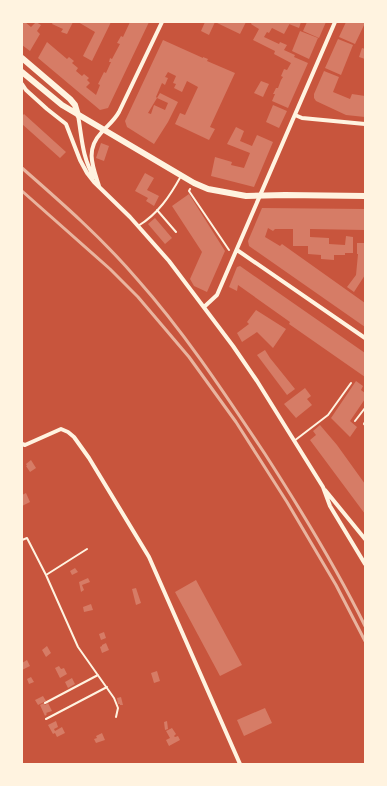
<svg xmlns="http://www.w3.org/2000/svg" width="387" height="786" font-family="Arial,sans-serif">
  <style>
    .building { fill: #d67c66 }
    .lines { fill: none; stroke-linecap: round; stroke-linejoin: round }
    .path { stroke: #fff3e0; stroke-width: 2 }
    .service { stroke: #fff3e0; stroke-width: 2 }
    .minor { stroke: #fff3e0; stroke-width: 4 }
    .secondary { stroke: #fff3e0; stroke-width: 6 }
    .rail { stroke: #e9b49f; stroke-width: 3 }
  </style>
  <rect width="100%" height="100%" fill="#c8553d"/>
  <path class="building" d="M22 22H25L31 27 36 22 41 25 37 31 40 34 30 51 22 45Z
    M53 22H73L67 34 61 32 63 29 52 24Z
    M78 22H111L92 61 83 56 95 32Z
    M130 22H149L108 108 100 110 38 58 47 42 67 59 69 57 74 61 72 63 78 68 76 71 82 76 84 74 89 78 87 80 90 83 86 87 96 95 100 85 98 84 104 72 106 73 111 62H109L110 58 112 59 120 44 117 43 121 36 123 37Z
    M205 22H235L237 23 238 22H246L240 34 215 22 209 35 201 31Z
    M252 22H287L290 23 284 34 272 28 269 33 267 32 264 37 279 44 280 42 287 45 284 50 295 55 294 57 308 63 288 108 272 101 275 94H273L276 88H278L281 80 283 77 281 76 284 69 287 70 291 63 274 54 275 51 253 40 259 29 251 24Z
    M290 22H301L299 28 289 24Z
    M307 22H326L319 38 303 31Z
    M346 22H361L365 23 355 44 339 37Z
    M300 31 318 38 309 59 292 51Z
    M338 39 353 45 341 75 325 68Z
    M163 40 203 58V57L208 59 207 61 235 73 210 127 215 129 209 140 175 124 180 113 185 115 198 87 187 81 182 92 174 88 176 84 173 83 176 76 168 72 165 77 168 78 165 85 162 83 156 97 157 98 148 113 151 114 154 105 165 110 168 103 157 98 160 93 178 102 168 122 154 144 127 127 125 121Z
    M362 48 365 49V59L359 57Z
    M324 71 339 77 333 92 350 99 352 94 365 96V117L346 115 316 101 314 98V94Z
    M261 81 269 84 263 97 254 93Z
    M273 105 287 111 279 128 266 122Z
    M24 114 66 152 60 158 22 124V116Z
    M236 127 244 131 240 141 252 146 257 135 273 142 254 187 211 176 215 157 232 162 231 165 244 168 250 153 227 144Z
    M101 143 109 146 104 161 96 158Z
    M145 173 154 178 147 190 159 196 154 206 146 201 148 198 135 191Z
    M189 194 225 251 207 292 194 286 190 279 202 252 172 206Z
    M262 208 365 209V230L310 229V237L329 238V244L345 245 346 236 353 237V253H345V255H334V260L321 259V255L308 254V246H293V229H275L273 231 268 228 265 237 280 246 282 244 365 303V327L249 246 248 241Z
    M155 218 172 238 165 244 148 224Z
    M357 243H365V275L354 292 347 287 356 275 358 254H357Z
    M240 266 365 353V377L289 324 290 322 238 285 237 291 229 287 237 267Z
    M256 310 286 329 273 348 257 332 242 342 237 333 249 324 247 322Z
    M265 350 270 358 295 389 287 395 257 355Z
    M356 381 363 386 361 390 365 393V399L350 421 357 427 350 437 331 418Z
    M305 388 311 396 307 399 312 405 296 418 284 404Z
    M320 425 337 445 365 484V514L310 440 316 435 313 431Z
    M31 460 36 468 30 472 26 466H27L26 464Z
    M26 493 30 502 22 506V495Z
    M75 568 78 572 72 575 70 571Z
    M88 578 90 582 82 585 84 590 81 592 79 582Z
    M196 580 242 665 220 676 175 592Z
    M136 588 141 603 136 605 132 589Z
    M91 604 93 610 84 612 83 607Z
    M104 632 106 638 101 640 99 634Z
    M106 643 109 650 102 653 100 647 102 646V645Z
    M47 646 51 653 46 657 42 650Z
    M27 660 30 666 22 670V663Z
    M59 666 61 669 64 668 67 674 60 678 55 668Z
    M157 671 160 681 154 683 151 673Z
    M31 677 34 682 29 684 27 679Z
    M72 678 75 684 68 688 65 682Z
    M43 696 46 701 38 705 35 700Z
    M121 697 123 705H120V704H118L117 698Z
    M44 703 45 705 48 703 52 711 46 713 47 714 45 716 40 705Z
    M265 708 272 723 244 736 237 720Z
    M56 721 58 727 54 729 55 731 62 727 65 733 57 737 55 733 53 734 48 725Z
    M167 721 168 729 165 730 164 722Z
    M172 728 176 734 174 736 175 737 178 736 180 740 169 746 166 740 170 738 166 731Z
    M102 733 105 740 96 743 94 739 97 738 96 736Z"/>
  <g class="lines">
    <path class="path" d="M190 189 189 191 229 250
      M22 540 27 538 46 575 78 647 114 698 118 708 116 717
      M46 575 87 549
      M45 703 98 675
      M46 719 107 687"/>
    <path class="service" d="M157 210 176 232
      M138 226C158 214 170 196 181 176
      M355 421 365 408
      M365 422 364 424 365 425
      M294 441 328 415 351 383"/>
    <path class="minor" d="M22 84 26 90 47 109 66 124 80 160 87 173 94 182 130 217 169 261 233 346 257 381 323 487 330 506 365 564
      M78 115C82 138 82 157 94 177
      M295 115 302 118 365 124
      M99 186C93 167 85 150 101 133 107 126 114 121 119 112L162 22
      M237 250 365 338
      M204 307 217 295 335 22
      M22 444 25 445 61 429 68 432 74 437 89 458 149 557 240 764
      M325 490 365 539"/>
    <path class="secondary" d="M22 58 70 99 75 105 78 115
      M22 72 62 105 194 183 208 189 246 196 285 195 365 196"/>
    <path class="rail" d="M22 168C62 203 102 238 137 279 185 333 225 394 265 454 301 510 336 567 365 626
      M22 191 110 269 138 297 189 357 236 422 287 502 336 585 365 641"/>
  </g>
  <rect width="387" height="786" fill="none" stroke="#fff3e0" stroke-width="46"/>
</svg>
